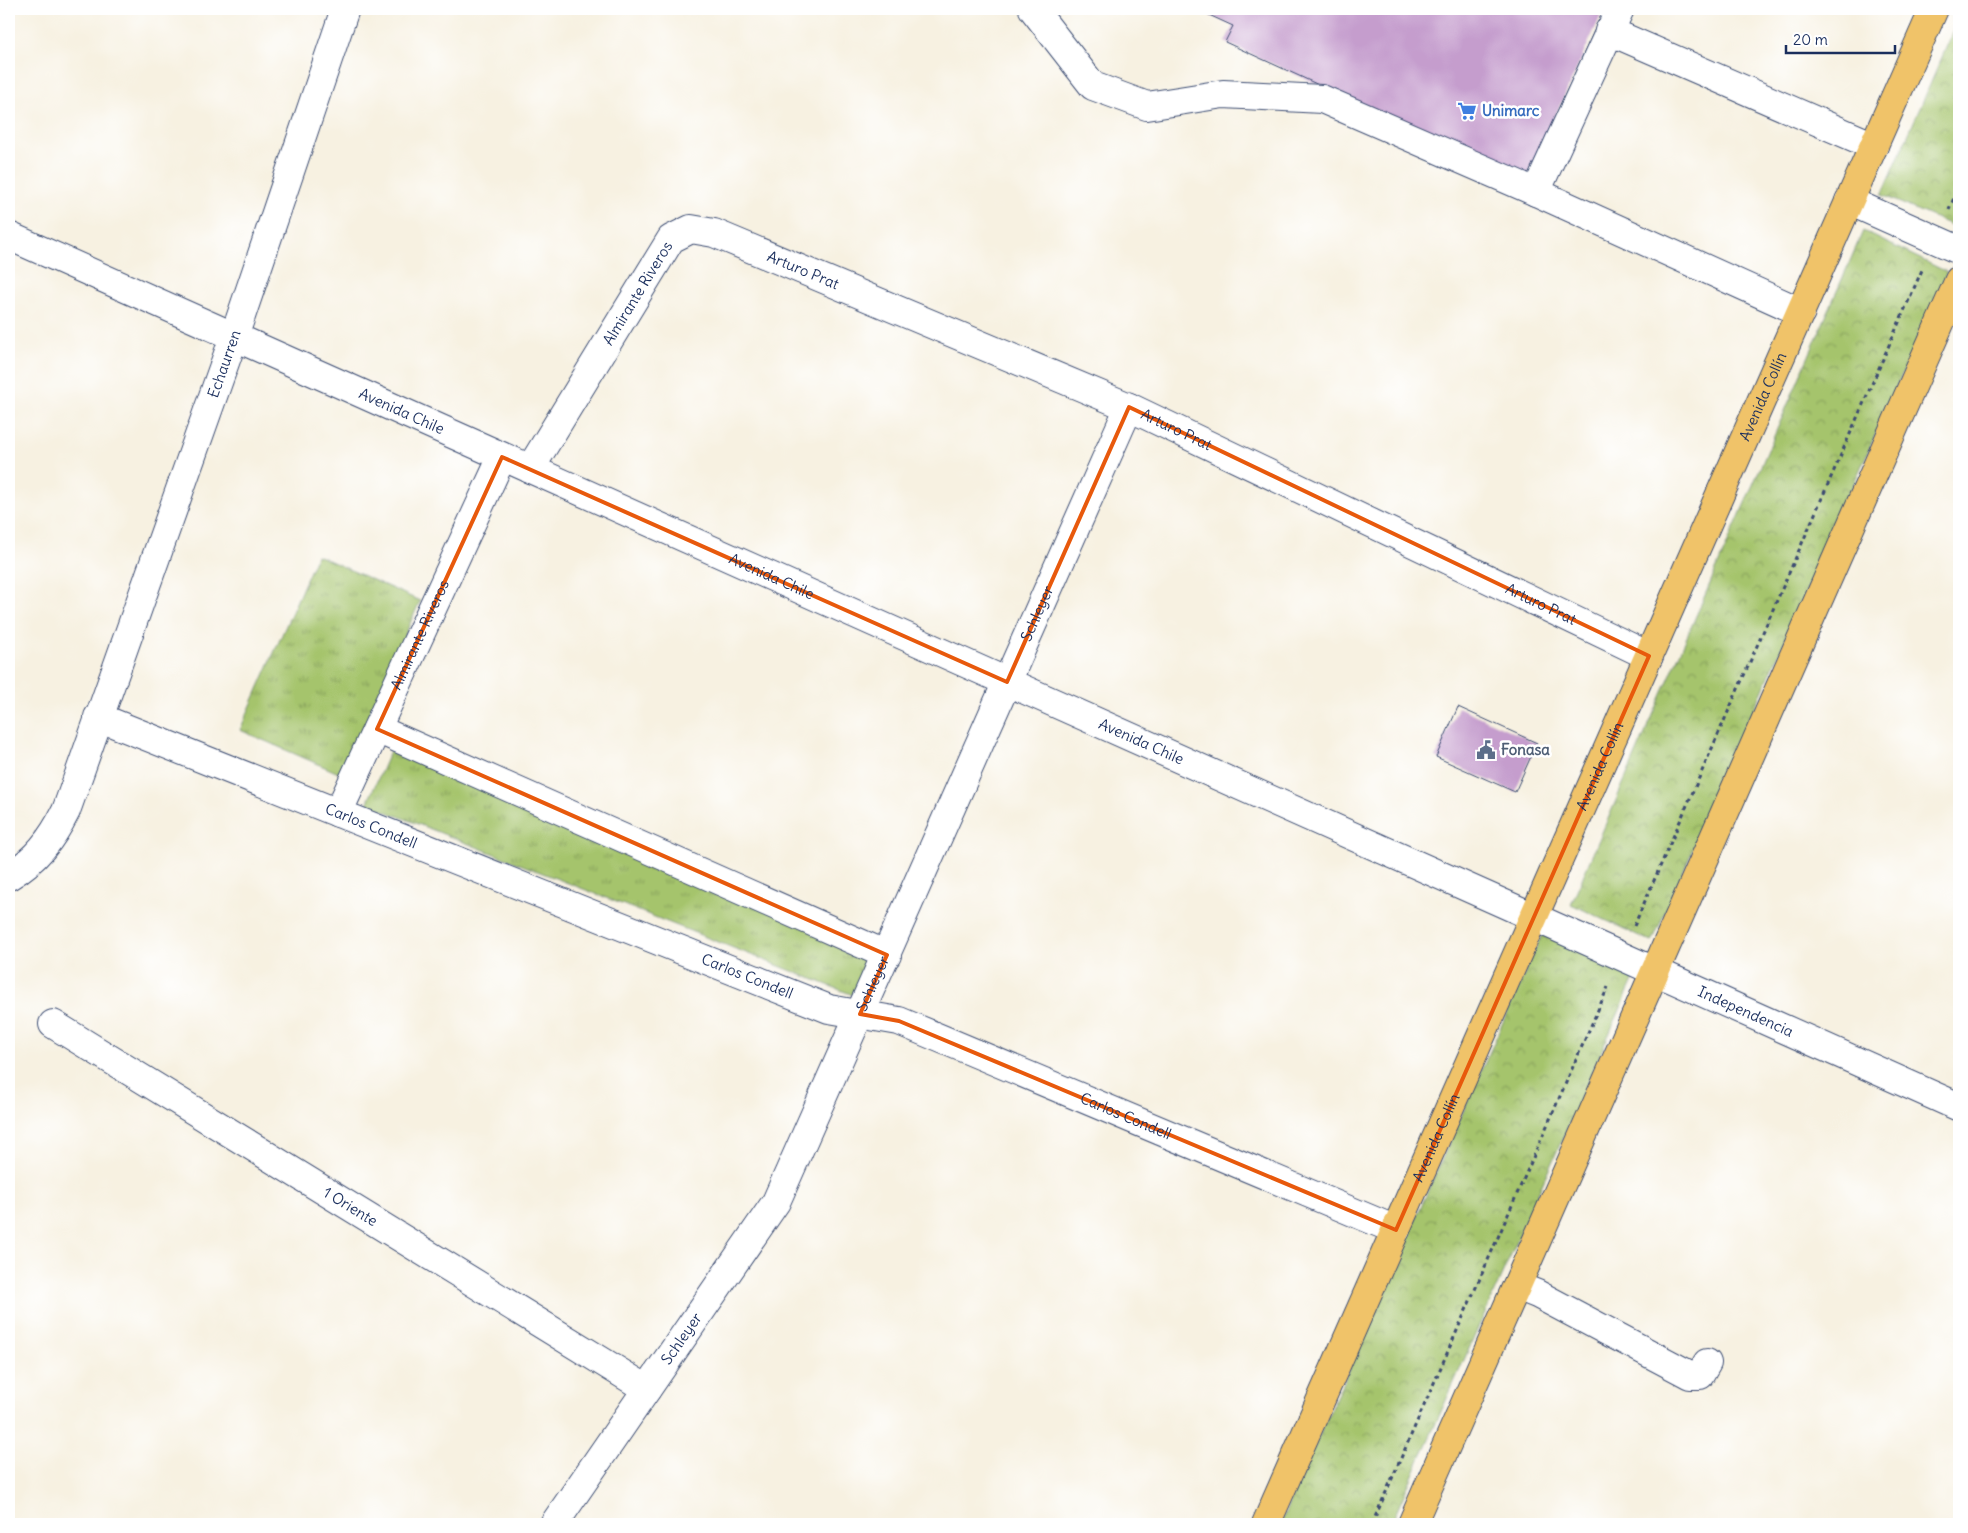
<svg xmlns="http://www.w3.org/2000/svg" width="1968" height="1533" font-family="Delius,sans-serif">
  <style>
    .grass { fill: url(#grass-tufts); stroke: #607a65 }
    .park { fill: url(#park-crowns); stroke: #607a65 }
    .building { fill: #c59dcd }
    .lines { fill: none; stroke-linecap: round; stroke-linejoin: round }
    .minor-casing { stroke: #3c4c72; stroke-width: 30 }
    .major-casing { stroke: #3c4c72; stroke-width: 30 }
    .path { stroke: #3c4c72; stroke-width: 3; stroke-dasharray: 4 4; stroke-linecap: butt }
    .minor { stroke: #fff; stroke-width: 28 }
    .major { stroke: #f0c369; stroke-width: 28 }
    .marked { fill: none; stroke: #e8590c; stroke-width: 4; stroke-linejoin: round }
    .labels { text-anchor: middle; stroke-width: 5; stroke-linejoin: round; paint-order: stroke }
    .shop-label { font-size: 15px; font-weight: bold; fill: #366cbe; stroke: #fff; text-anchor: start }
    .street-label { font-size: 15px; fill: #1b2f5e; stroke: #fff }
    .service-label { font-size: 15px; font-weight: bold; fill: #4e5e75; stroke: #fff; text-anchor: start }
  </style>
  <defs>
    <pattern id="grass-tufts" width="24" height="20" patternUnits="userSpaceOnUse" patternTransform="scale(1.25)"><rect width="24" height="20" fill="#a5c46c"/><path d="M3 7l-1-3M5 7V3M7 7l1-3M15 17l-1-3M17 17v-4M19 17l1-3" fill="none" stroke="#86a05c"/></pattern>
    <pattern id="park-crowns" width="20" height="18" patternUnits="userSpaceOnUse" patternTransform="scale(1.25)"><rect width="20" height="18" fill="#a5c46c"/><path d="M2 6a3 3 0 1 1 6 0M12 15a3 3 0 1 1 6 0" fill="none" stroke="#86a05c"/></pattern>
  </defs>
  <rect width="100%" height="100%" fill="#fff"/>
  <filter id="ink" filterUnits="userSpaceOnUse"><feTurbulence type="fractalNoise" baseFrequency=".02" numOctaves="2"/><feDisplacementMap in="SourceGraphic" scale="10" xChannelSelector="R" yChannelSelector="G"/><feConvolveMatrix kernelMatrix="1 2 1 2 8 2 1 2 1" color-interpolation-filters="sRGB"/></filter>
  <filter id="wash" filterUnits="userSpaceOnUse"><feTurbulence type="fractalNoise" baseFrequency=".0096" numOctaves="4" result="noise"/><feDisplacementMap in="SourceGraphic" scale="20" xChannelSelector="R" yChannelSelector="G"/><feGaussianBlur stdDeviation="1.12" result="paint"/><feColorMatrix in="noise" values="0 0 0 0 0 0 0 0 0 0 0 0 0 0 0 0 0 1.4 0 .05"/><feComposite in="paint" operator="in"/></filter>
  <g filter="url(#wash)">
    <rect width="100%" height="100%" fill="#f7f1e1"/>
    <path class="grass" d="M317 555 420 601 343 775 240 730Z
      M390 751 871 954 853 995 367 804Z"/>
    <path class="park" d="M1959 18V225L1958 228 1882 195Z
      M1863 231 1947 272 1652 942 1571 904Z
      M1542 934 1635 976 1391 1524H1280Z"/>
    <g id="blocks">
      <path class="building" d="M1196 9H1604L1526 180 1225 42 1233 26Z
        M1458 707 1537 743 1515 792 1436 757Z"/>
    </g>
  </g>
  <g filter="url(#ink)">
    <use href="#blocks" fill-opacity="0" stroke="#3c4c72" stroke-width="1"/>
    <g class="lines">
      <g class="minor-casing">
        <g id="minor">
          <path d="M1033 9 1093 86 1147 106 1223 94 1322 99 1536 192 1801 312"/>
          <path d="M1609 31 1874 146"/>
          <path d="M1536 192 1620 9"/>
          <path d="M1849 201 1959 250"/>
          <path id="s1" d="M9 236 1959 1107"/>
          <path id="s2" d="M530 469 671 239 691 229 714 233 1129 407 1649 656"/>
          <path id="s3" d="M98 717 829 1009 899 1021 1396 1230"/>
          <path d="M377 729 887 955"/>
          <path id="s4" d="M338 813 502 457"/>
          <path id="s5" d="M9 876C36 860 52 839 66 811L234 337 345 9"/>
          <path id="s6" d="M53 1024 647 1389"/>
          <path d="M1517 1286 1537 1294 1690 1375H1700L1707 1363"/>
          <path id="s7" d="M554 1524 776 1202 1129 407"/>
        </g>
      </g>
      <g class="major-casing">
        <g id="major">
          <path id="s8" d="M1266 1524 1934 9"/>
          <path d="M1412 1524 1959 280"/>
        </g>
      </g>
      <path class="path" d="M1949 210 1959 186
        M1634 926 1922 270
        M1372 1524 1608 987"/>
      <use href="#minor" class="minor"/>
      <use href="#major" class="major"/>
    </g>
  </g>
  <path class="marked" d="M1129 407 1649 656 1396 1230 899 1021 860 1014 887 955 377 729 502 457 1007 682Z"/>
  <defs>
    <g id="supermarket-bare" transform="scale(1.5)"><path d="M-6-5.5h2.5l.6 2H6L4.5 2H-2.5L-4.4-4H-6ZM-1.5 3.2a1.3 1.3 0 1 0 .1 0ZM3 3.2a1.3 1.3 0 1 0 .1 0Z" fill="#3f7fe0" stroke="#fff" stroke-width="2.5" paint-order="stroke"/></g>
    <g id="civic-bare" transform="scale(1.5)"><path d="M-.6-6.5H3V-4.5H.6V-3L4-1V1h2V6H-6V1h2V-1L-.6-3ZM-1.2 2.5V6h2.4V2.5Z" fill="#5c6f8a" stroke="#fff" stroke-width="2.5" paint-order="stroke"/></g>
  </defs>
  <g fill-rule="evenodd">
    <use href="#supermarket-bare" x="1467" y="111"/>
    <use href="#civic-bare" x="1486" y="750"/>
  </g>
  <g class="labels">
    <g class="shop-label">
      <text x="1482" y="116">Unimarc</text>
    </g>
    <g class="street-label">
      <text dy="5" stroke="none"><textPath href="#s2" startOffset="412">Arturo Prat</textPath></text>
      <text dy="5" stroke="none"><textPath href="#s2" startOffset="206">Almirante Riveros</textPath></text>
      <text dy="5" stroke="none"><textPath href="#s5" startOffset="562">Echaurren</textPath></text>
      <text dy="5" stroke="none"><textPath href="#s8" startOffset="1232">Avenida Collín</textPath></text>
      <text dy="5" stroke="none"><textPath href="#s1" startOffset="430">Avenida Chile</textPath></text>
      <text dy="5" stroke="none"><textPath href="#s2" startOffset="818">Arturo Prat</textPath></text>
      <text dy="5" stroke="none"><textPath href="#s1" startOffset="835">Avenida Chile</textPath></text>
      <text dy="5" stroke="none"><textPath href="#s2" startOffset="1222">Arturo Prat</textPath></text>
      <text dy="5" stroke="none"><textPath href="#s7" startOffset="1035">Schleyer</textPath></text>
      <text dy="5" stroke="none"><textPath href="#s4" startOffset="196">Almirante Riveros</textPath></text>
      <text dy="5" stroke="none"><textPath href="#s1" startOffset="1240">Avenida Chile</textPath></text>
      <text dy="5" stroke="none"><textPath href="#s8" startOffset="828">Avenida Collín</textPath></text>
      <text dy="5" stroke="none"><textPath href="#s3" startOffset="294">Carlos Condell</textPath></text>
      <text dy="5" stroke="none"><textPath href="#s3" startOffset="699">Carlos Condell</textPath></text>
      <text dy="5" stroke="none"><textPath href="#s7" startOffset="630">Schleyer</textPath></text>
      <text dy="5" stroke="none"><textPath href="#s1" startOffset="1902">Independencia</textPath></text>
      <text dy="5" stroke="none"><textPath href="#s3" startOffset="1104">Carlos Condell</textPath></text>
      <text dy="5" stroke="none"><textPath href="#s8" startOffset="422">Avenida Collín</textPath></text>
      <text dy="5" stroke="none"><textPath href="#s6" startOffset="349">1 Oriente</textPath></text>
      <text dy="5" stroke="none"><textPath href="#s7" startOffset="225">Schleyer</textPath></text>
    </g>
    <g class="service-label">
      <text x="1501" y="755">Fonasa</text>
    </g>
  </g>
  <rect width="1968" height="1533" fill="none" stroke="#fff" stroke-width="30"/>
  <path d="M1786 45v8h109v-8" fill="none" stroke="#1b2f5e" stroke-width="2.5"/>
  <text x="1793" y="45" font-size="15" fill="#1b2f5e" stroke="#ffffff" stroke-width="4" paint-order="stroke">20 m</text>
</svg>
